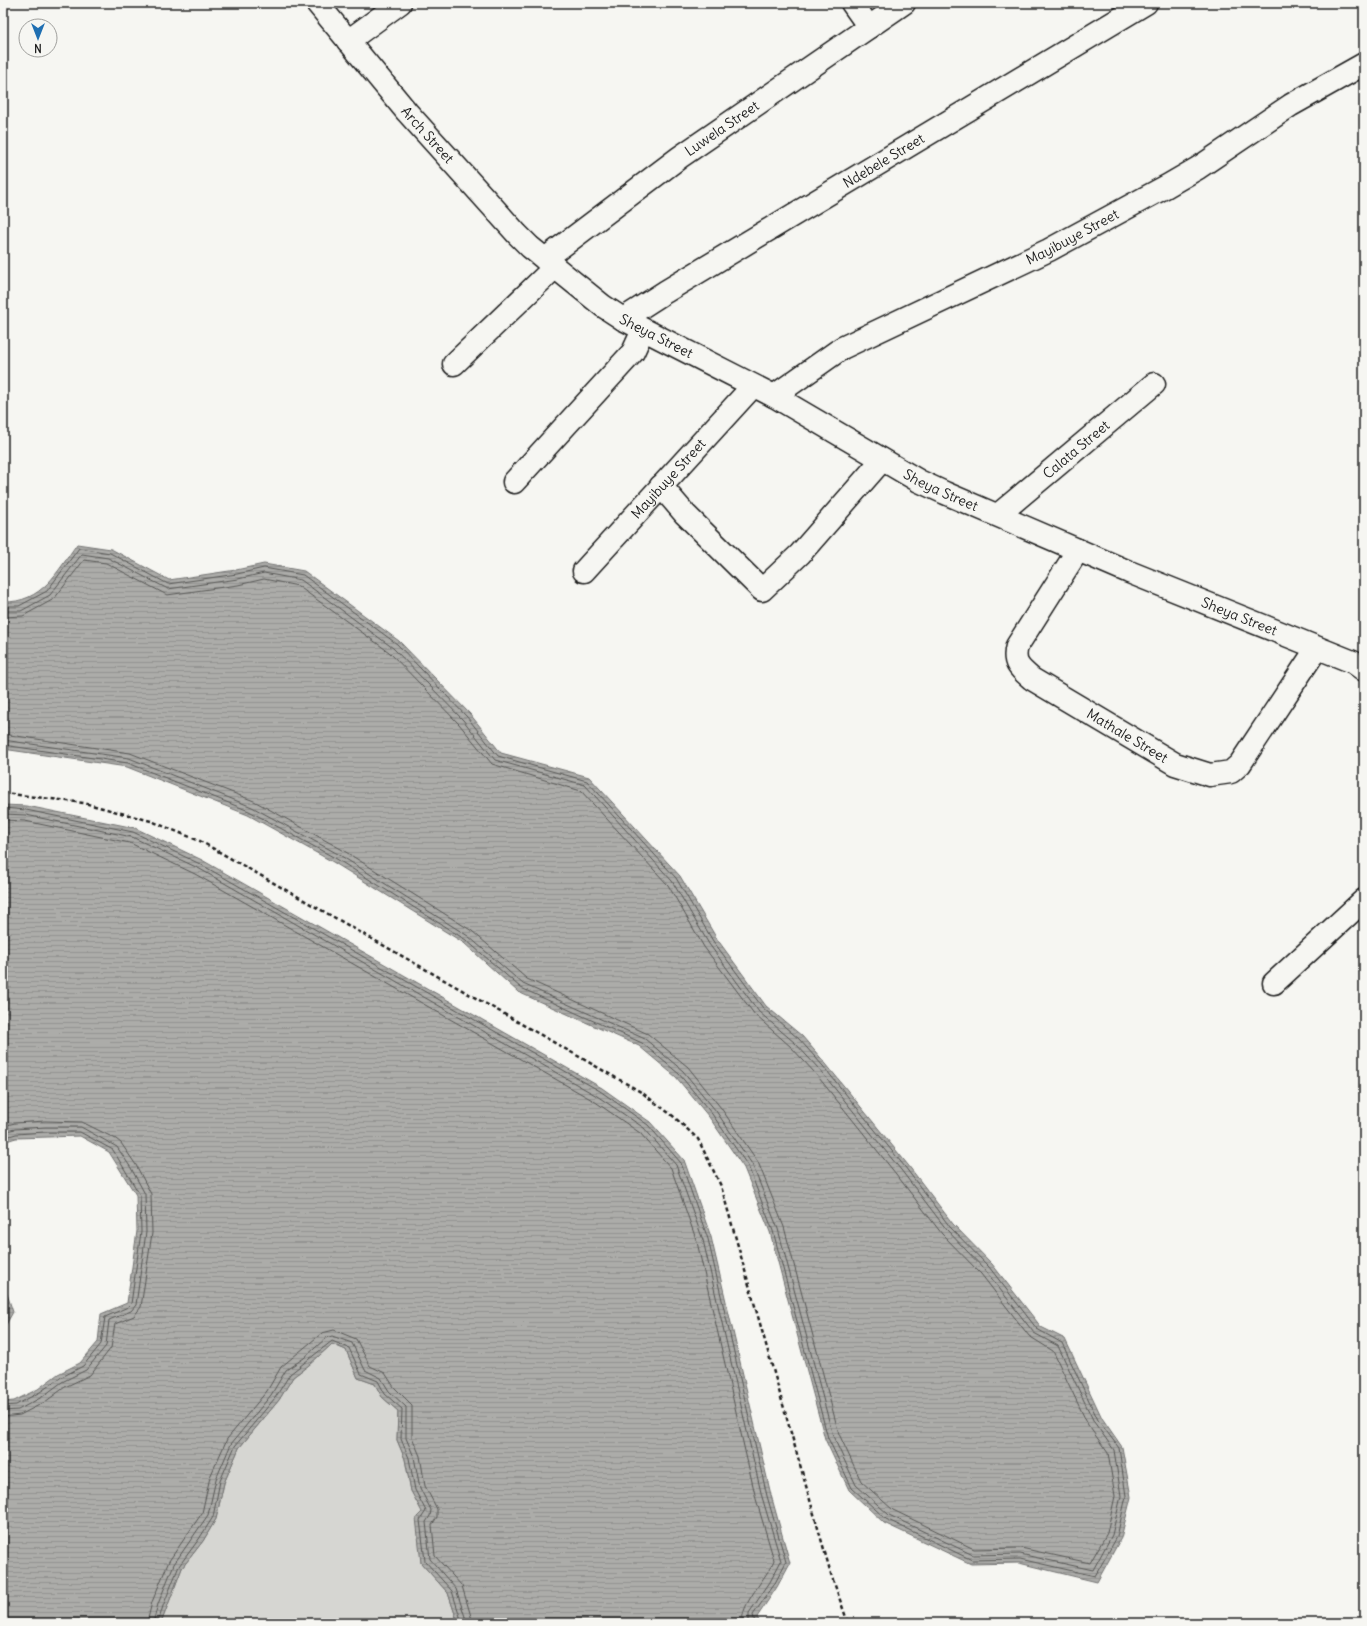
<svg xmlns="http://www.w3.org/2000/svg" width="1367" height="1626" font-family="Delius,sans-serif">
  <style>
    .grass { fill: #d6d6d2; stroke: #797977 }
    .water { fill: url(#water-rules); stroke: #727271 }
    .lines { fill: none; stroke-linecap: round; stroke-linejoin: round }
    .shore { stroke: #565654; stroke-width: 1 }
    .minor-casing { stroke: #1c1c1c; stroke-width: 25 }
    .path { stroke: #1c1c1c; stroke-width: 2.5; stroke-dasharray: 4 3; stroke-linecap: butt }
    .minor { stroke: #f6f6f2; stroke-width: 22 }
    .labels { text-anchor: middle; stroke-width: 3; stroke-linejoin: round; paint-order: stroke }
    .street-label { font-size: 14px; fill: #1c1c1c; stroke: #f6f6f2 }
  </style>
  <defs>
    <pattern id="water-rules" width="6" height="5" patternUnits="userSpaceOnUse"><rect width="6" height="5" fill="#acaca9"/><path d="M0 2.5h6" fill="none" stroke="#939391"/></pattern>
  </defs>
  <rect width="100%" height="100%" fill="#f6f6f2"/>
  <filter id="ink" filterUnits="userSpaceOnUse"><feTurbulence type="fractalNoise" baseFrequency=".025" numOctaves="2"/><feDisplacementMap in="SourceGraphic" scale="8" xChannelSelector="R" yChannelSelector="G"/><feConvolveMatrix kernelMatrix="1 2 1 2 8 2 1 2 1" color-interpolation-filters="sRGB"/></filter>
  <g filter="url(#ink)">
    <path class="grass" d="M332 1344 346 1350 358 1378 375 1384 382 1397 398 1411 397 1440 405 1459 411 1491 423 1512 421 1563 448 1593 458 1623H161L182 1568 203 1541 216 1519 224 1483 239 1448 279 1400 293 1377 309 1365Z"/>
    <path class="water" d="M77 544 111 549 169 580 236 570 264 564 304 571 399 641 470 714 501 753 589 777 680 876 717 939 766 1006 802 1036 826 1064 908 1165 953 1224 992 1264 1041 1327 1065 1339 1102 1418 1122 1447 1131 1497 1121 1538 1097 1582 1019 1563 971 1564 884 1523 849 1490 825 1439 770 1232 744 1168 709 1117 676 1077 639 1046 518 992 464 943 333 862 248 815 127 767 3 749V602C42 603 57 572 77 544Z
      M3 805 27 806 135 828 202 860 602 1088 650 1122 684 1160 711 1237 771 1495 790 1563 777 1587 757 1617 760 1623H458L448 1593 421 1563 416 1518 422 1512 411 1491 405 1459 397 1440 398 1411 382 1397 375 1384 358 1378 346 1350 332 1344 309 1365 293 1377 279 1400 239 1448 224 1483 216 1519 203 1541 182 1568 161 1623H3V1402L14 1401 38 1389 58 1374 80 1363 98 1342 101 1314 127 1303 137 1231 136 1195 109 1152 80 1136 16 1138 3 1142Z
      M3 1292 7 1294 13 1312 3 1330Z"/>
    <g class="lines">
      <path class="shore" d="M3 606H19L47 591 79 548 110 553 168 584 237 574 264 568 303 575 397 644 467 717 498 756 587 781 676 878 713 941 763 1008 799 1039 823 1066 905 1167 950 1227 989 1267 1037 1329 1062 1343 1098 1420 1119 1448 1126 1496 1117 1537 1095 1576 1020 1559 972 1560 886 1519 852 1488 828 1438 773 1231 748 1166 712 1114 679 1074 642 1043 521 988 466 940 335 858 249 811 128 763 3 745
        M3 611H21L50 595 82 554 108 558 168 589 238 579 264 573 301 580 393 648 463 720 495 760 585 785 672 881 709 944 759 1012 795 1043 819 1069 901 1170 947 1230 985 1270 1034 1333 1058 1346 1094 1422 1114 1450 1121 1496 1112 1535 1093 1570 1020 1554 973 1555 889 1515 856 1485 833 1436 778 1229 752 1164 716 1111 683 1071 645 1039 523 984 468 936 338 854 252 807 129 758 3 740
        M3 617 23 616 54 599 84 560 106 563 167 595 238 585 264 579 298 586 389 652 459 724 492 764 581 791 668 885 704 947 755 1015 791 1047 815 1073 896 1174 942 1234 981 1274 1029 1336 1053 1351 1088 1425 1108 1453 1115 1496 1107 1533 1090 1563 1021 1548 974 1549 893 1510 861 1481 839 1434 784 1227 758 1162 721 1108 688 1067 648 1034 527 979 472 931 341 849 254 801 130 753 3 734
        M3 808 26 810 133 832 200 864 600 1091 648 1125 681 1163 708 1239 767 1496 786 1562 774 1585 753 1615 755 1623
        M3 814 26 815 132 837 198 868 597 1096 644 1128 676 1165 703 1240 762 1497 781 1561 770 1582 749 1613V1623
        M3 820 25 821 130 843 195 874 594 1101 640 1133 671 1168 697 1242 756 1499 774 1560C768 1577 738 1606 743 1623
        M3 1126 15 1123 45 1121 82 1122 116 1139 121 1143 136 1165 151 1194 152 1233 141 1307 134 1316 115 1324 111 1348 90 1375 65 1387 45 1402 20 1415 3 1417
        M3 1132 15 1129 45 1127H81L117 1147 131 1168 145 1194 146 1232 136 1305 131 1311 109 1320 106 1346 86 1370 62 1382 42 1397 18 1410 3 1411
        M3 1138 16 1134 45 1132H80L113 1150 140 1195 141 1232 131 1304 128 1307 105 1317 101 1344 83 1366 60 1378 40 1392 16 1405 3 1406
        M147 1623 152 1602 169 1561 202 1513 210 1477 227 1439 267 1391 281 1367 322 1333 334 1330 356 1339 370 1366 385 1373 394 1387 412 1405V1437L420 1456 425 1486 437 1509V1517L432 1525 435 1556 462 1586 473 1623
        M153 1623 158 1604 174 1564 208 1515 216 1479 231 1444 271 1395 286 1370 304 1358 326 1338 332 1336 352 1343 365 1370 381 1378 389 1391 406 1407V1438L414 1457 420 1488 431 1510 430 1516 426 1522 430 1559 456 1589 467 1623
        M158 1623 163 1606 179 1566 199 1539 213 1517 220 1481 235 1446 275 1398 290 1374 332 1341 349 1348 361 1374 378 1381 385 1394 402 1409 401 1439 409 1458 415 1490 426 1511 420 1520 425 1561 452 1591 462 1623"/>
      <g class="minor-casing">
        <g id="minor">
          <path id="s1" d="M317 3 407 112 517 234 530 247 603 306 623 319 774 396 919 481 945 493 1129 572 1353 662 1364 670"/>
          <path d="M852 3 869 27"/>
          <path d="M348 41 400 3"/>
          <path id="s2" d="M545 259 680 157 904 3"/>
          <path id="s3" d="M623 319 665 292 1146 3"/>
          <path d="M454 364 555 267"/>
          <path id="s4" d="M774 396 842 348 1049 250 1167 186 1198 168 1291 105 1364 64"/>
          <path d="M514 482 633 352 643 330"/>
          <path d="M661 486 685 514 762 590 800 554 882 460"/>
          <path id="s5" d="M998 515 1154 384"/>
          <path id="s6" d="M1078 550 1017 646C1012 663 1020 669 1032 679L1175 764 1210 775 1231 772 1240 764 1317 648"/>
          <path id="s7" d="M584 571 753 386"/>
          <path d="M1274 983 1364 900"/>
        </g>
      </g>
      <path class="path" d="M3 793 84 803 151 821 200 841 641 1092 673 1116 698 1139 721 1186 831 1574 848 1623"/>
      <use href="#minor" class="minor"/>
    </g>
  </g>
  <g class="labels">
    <g class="street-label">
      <text dy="5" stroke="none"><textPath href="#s2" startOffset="220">Luwela Street</textPath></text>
      <text dy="5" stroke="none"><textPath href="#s1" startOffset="172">Arch Street</textPath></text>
      <text dy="5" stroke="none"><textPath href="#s3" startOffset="305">Ndebele Street</textPath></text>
      <text dy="5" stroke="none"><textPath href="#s4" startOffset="339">Mayibuye Street</textPath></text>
      <text dy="5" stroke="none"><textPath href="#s1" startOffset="479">Sheya Street</textPath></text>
      <text dy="5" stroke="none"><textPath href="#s5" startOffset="102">Calata Street</textPath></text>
      <text dy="5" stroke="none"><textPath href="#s7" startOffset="125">Mayibuye Street</textPath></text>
      <text dy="5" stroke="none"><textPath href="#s1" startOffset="803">Sheya Street</textPath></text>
      <text dy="5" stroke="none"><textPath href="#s1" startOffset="1127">Sheya Street</textPath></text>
      <text dy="5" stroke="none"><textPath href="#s6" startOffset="264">Mathale Street</textPath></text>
    </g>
  </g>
  <rect width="1367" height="1626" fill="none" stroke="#f6f6f2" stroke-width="16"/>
  <rect x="8" y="8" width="1351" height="1610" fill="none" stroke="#1c1c1c" stroke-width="1.5" filter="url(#ink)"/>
  <g transform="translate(38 38) rotate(180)"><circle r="19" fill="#f6f6f2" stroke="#9f9f9c"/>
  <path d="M0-3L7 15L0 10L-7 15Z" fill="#1f6fb2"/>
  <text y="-6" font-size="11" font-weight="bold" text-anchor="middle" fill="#1c1c1c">N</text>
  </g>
</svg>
